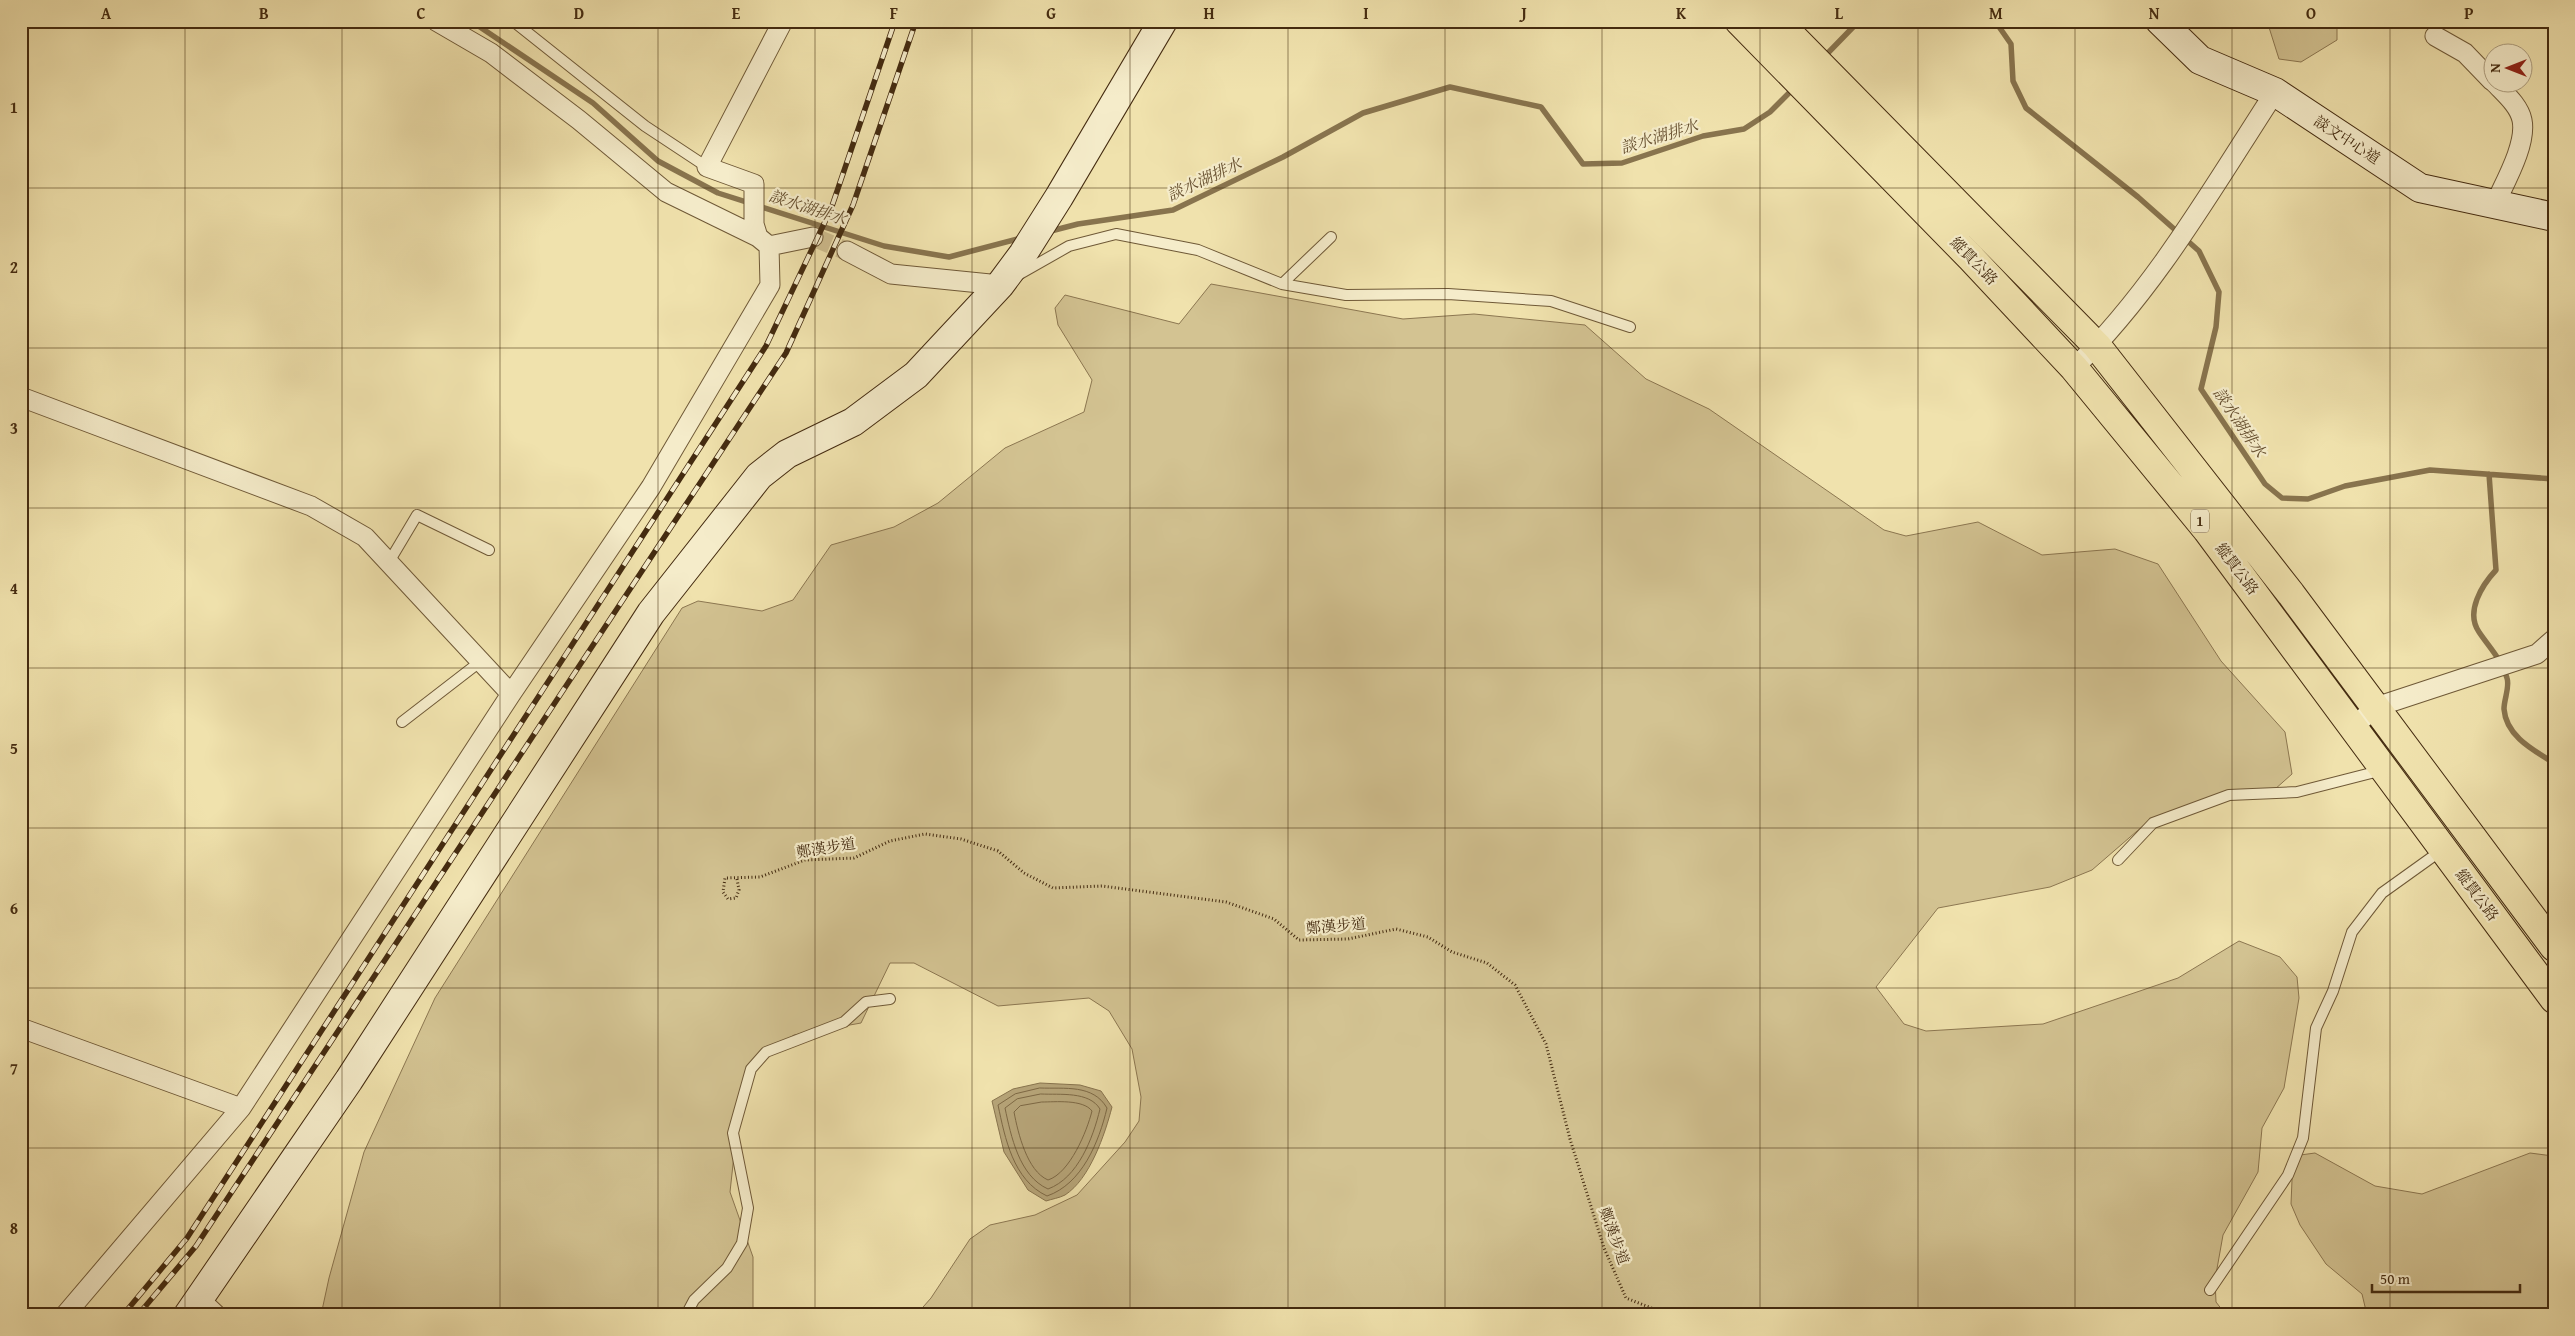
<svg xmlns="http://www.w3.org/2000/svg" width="2575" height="1336" font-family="'Gentium Book Plus','Noto Serif TC',serif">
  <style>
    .green { fill: #d3c392; stroke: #8c7751 }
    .water { fill: #b6a478; stroke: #88744e }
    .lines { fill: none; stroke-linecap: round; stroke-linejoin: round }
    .shore { stroke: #7d6844; stroke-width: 1 }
    .stream { stroke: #88744e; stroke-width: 5.5 }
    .street-tunnel { stroke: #cebd8e; stroke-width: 19; stroke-dasharray: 19 9; stroke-linecap: butt }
    .lane-casing { stroke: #6f5937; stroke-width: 12 }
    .street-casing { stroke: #6f5937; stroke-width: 21 }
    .secondary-casing { stroke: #442b10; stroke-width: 30 }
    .primary-casing { stroke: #442b10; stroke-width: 30 }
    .path { stroke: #442b10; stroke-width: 3; stroke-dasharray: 1 2.5; stroke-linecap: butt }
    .lane { stroke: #f5ecca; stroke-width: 10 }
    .street { stroke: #f5ecca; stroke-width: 19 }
    .secondary { stroke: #f5ecca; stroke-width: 28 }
    .primary { stroke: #f0e2ad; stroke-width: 28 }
    .rail-casing { stroke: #442b10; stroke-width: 5.5 }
    .rail { stroke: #f5ecca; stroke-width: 4; stroke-dasharray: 11; stroke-linecap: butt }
    .grid { fill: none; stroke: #442b10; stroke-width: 1; stroke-opacity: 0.55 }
    .labels { text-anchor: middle; stroke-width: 4.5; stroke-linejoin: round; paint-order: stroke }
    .shield { fill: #f5ecca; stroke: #796548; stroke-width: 1 }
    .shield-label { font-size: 14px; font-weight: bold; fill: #442b10 }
    .street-label { font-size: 15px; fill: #442b10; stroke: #f5ecca }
    .water-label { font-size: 16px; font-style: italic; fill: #664f2f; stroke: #f5ecca }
    .neatline { fill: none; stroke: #442b10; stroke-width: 2 }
    .grid-label { font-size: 16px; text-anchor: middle; font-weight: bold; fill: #442b10 }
  </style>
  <rect width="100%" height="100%" fill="#f0e2ad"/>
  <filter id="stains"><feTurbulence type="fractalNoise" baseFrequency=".004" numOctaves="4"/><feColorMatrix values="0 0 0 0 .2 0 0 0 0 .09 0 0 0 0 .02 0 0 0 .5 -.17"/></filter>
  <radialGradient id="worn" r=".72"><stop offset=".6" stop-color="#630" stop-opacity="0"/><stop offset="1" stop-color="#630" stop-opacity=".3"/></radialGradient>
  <path class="green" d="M2267 21H2337V40L2301 62 2279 59Z
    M1211 284 1403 319 1474 314 1585 325 1646 379 1709 409 1884 530 1906 536 1978 522 2042 555 2115 549 2158 564 2221 661 2285 732 2292 774 2274 790 2207 802 2144 825 2092 870 2050 887 1938 908 1876 987 1904 1024 1926 1031 2043 1024 2178 978 2239 941 2280 957 2297 977 2299 998 2284 1088 2262 1128 2258 1172 2223 1235 2215 1280 2216 1302 2226 1315H916L931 1298 970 1239 990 1225 1035 1215 1077 1195 1125 1142 1139 1121 1141 1097 1132 1049 1109 1011 1089 998 998 1006 914 963H890L861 1023 794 1035 756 1059 740 1100 730 1192 753 1257V1315H321L329 1278 364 1152 435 998 682 608 698 601 762 611 793 600 831 545 894 527 938 503 1005 448 1084 412 1092 380 1058 325 1055 308 1065 295 1179 324Z
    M2315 1153 2375 1186 2422 1194 2530 1153 2553 1156 2554 1315H2367L2362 1294 2326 1264 2300 1225 2291 1204 2293 1156Z"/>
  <path class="water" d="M1040 1083 1080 1085 1101 1091 1112 1107C1105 1134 1090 1179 1065 1195 1059 1198 1052 1199 1046 1201L1028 1190 1004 1152 992 1101 1013 1089Z"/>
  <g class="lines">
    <path class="shore" d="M1040 1088C1065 1089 1093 1084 1107 1108 1099 1142 1082 1184 1047 1196 1013 1180 1005 1138 998 1105L1015 1094Z
      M1041 1094C1060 1095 1089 1091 1100 1109 1093 1138 1078 1178 1048 1189 1019 1176 1011 1136 1005 1108L1017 1099Z
      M1042 1102C1055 1102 1083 1099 1092 1111 1087 1131 1070 1173 1048 1180 1027 1171 1018 1133 1014 1112L1020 1106Z"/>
    <path class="stream" d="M471 21 593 103 658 161 718 193 884 246 949 257 1021 238
      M1995 21 2011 44 2013 81 2026 108 2138 197 2199 251 2219 292 2216 327 2201 389 2265 484 2282 498 2308 499 2345 486 2430 470 2554 479
      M1824 57 1859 21
      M1047 232 1078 224 1173 210 1283 157 1363 113 1450 87 1541 107 1583 164 1622 163 1703 136 1744 129 1770 112 1795 87
      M2489 474 2496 570C2482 585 2465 612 2479 632 2489 647 2502 660 2507 678 2510 687 2504 699 2504 709 2506 736 2533 750 2554 763"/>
    <path class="street-tunnel" d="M813 237 847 251"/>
    <g class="lane-casing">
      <path id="lane" d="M513 21 645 126 707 167
        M1018 275 1069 246 1116 234 1198 250 1282 284 1346 295 1448 294 1551 301 1630 327
        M1282 284 1331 237
        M389 562 417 515 489 550
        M402 722 481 661
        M2118 860 2153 823 2229 795 2297 792 2383 770
        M2210 1290 2288 1175 2303 1138 2316 1028 2333 991 2352 932 2382 893 2442 850
        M203 1296 223 1315
        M686 1315 694 1300 727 1268 742 1243 748 1208 733 1133 751 1069 766 1052 844 1022 866 1002 890 999"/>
    </g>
    <g class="street-casing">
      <path id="street" d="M2435 36 2465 53 2492 81
        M2494 82C2504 93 2519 105 2522 120 2527 144 2505 182 2495 204
        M758 237 754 224V184L707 167 783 21
        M769 246 813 237
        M847 251 891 274 1000 285
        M2074 368C2156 288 2213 187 2275 92
        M21 397 311 506 365 537 511 694
        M2353 727 2376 707 2537 654 2554 639
        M21 1028 241 1108
        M65 1315 241 1108 511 694 651 487 770 285 769 246 758 237 666 192 579 120 491 53 436 21"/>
    </g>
    <g class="secondary-casing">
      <path id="secondary" d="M2160 21 2200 60 2275 92 2420 188 2554 217
        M188 1315 349 1080 651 613 759 476 787 454 853 422 916 375 1000 285 1023 254 1059 197 1163 21"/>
    </g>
    <g class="primary-casing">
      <path id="primary" d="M1739 21 1971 258 2074 368 2207 530 2554 999
        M1777 21 2097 346 2291 594 2554 947"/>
    </g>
    <path class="path" d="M737 879 739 890 736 898 728 899 723 892 725 878 760 877 805 860 854 858 890 841 925 834 961 839 998 851 1024 873 1053 888 1102 886 1226 902 1274 919 1299 940 1348 939 1396 929 1428 937 1452 952 1487 963 1515 985 1546 1044 1570 1139 1604 1248 1626 1298 1669 1315"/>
    <use href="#lane" class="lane"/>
    <use href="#street" class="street"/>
    <use href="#secondary" class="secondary"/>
    <use href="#primary" class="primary"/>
    <g class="rail-casing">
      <path id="rail" d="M123 1315 187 1238 766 346 831 209 895 21
        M138 1315 196 1246 786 353 853 205 916 21"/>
    </g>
    <use href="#rail" class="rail"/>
  </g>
  <path class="grid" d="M185 21V1315M342 21V1315M500 21V1315M658 21V1315M815 21V1315M972 21V1315M1130 21V1315M1288 21V1315M1445 21V1315M1602 21V1315M1760 21V1315M1918 21V1315M2075 21V1315M2232 21V1315M2390 21V1315M21 188H2554M21 348H2554M21 508H2554M21 668H2554M21 828H2554M21 988H2554M21 1148H2554"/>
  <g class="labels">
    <rect class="shield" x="2191" y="509.5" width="18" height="23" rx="4"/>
    <g class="shield-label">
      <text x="2200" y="526">1</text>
    </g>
    <g class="street-label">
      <text transform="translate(2347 140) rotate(33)" y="5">談文中心道</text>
      <text transform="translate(1974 261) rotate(46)" y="5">縱貫公路</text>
      <text transform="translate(2237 569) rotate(53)" y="5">縱貫公路</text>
      <text transform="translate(826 848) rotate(-9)" y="5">鄭漢步道</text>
      <text transform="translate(2477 895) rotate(53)" y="5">縱貫公路</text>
      <text transform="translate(1336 926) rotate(-5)" y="5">鄭漢步道</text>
      <text transform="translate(1614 1236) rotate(70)" y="5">鄭漢步道</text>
    </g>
    <g class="water-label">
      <text transform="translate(1659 136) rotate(-17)" y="6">談水湖排水</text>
      <text transform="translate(1204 179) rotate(-25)" y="6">談水湖排水</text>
      <text transform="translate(808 207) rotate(18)" y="6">談水湖排水</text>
      <text transform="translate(2240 422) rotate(56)" y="6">談水湖排水</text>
    </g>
  </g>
  <rect width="2575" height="1336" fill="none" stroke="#f0e2ad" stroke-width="55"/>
  <g transform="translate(2508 68) rotate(270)"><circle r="24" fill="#f5ecca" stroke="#ae9f80"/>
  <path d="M0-4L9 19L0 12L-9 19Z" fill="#8f2418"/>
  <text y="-8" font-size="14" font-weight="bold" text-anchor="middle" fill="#442b10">N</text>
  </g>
  <path d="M2372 1284v8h148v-8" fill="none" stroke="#442b10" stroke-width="2.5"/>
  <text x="2380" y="1284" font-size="15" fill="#442b10" stroke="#f5ecca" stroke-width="4" paint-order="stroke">50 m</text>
  <rect x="28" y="28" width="2520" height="1280" class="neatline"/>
  <g class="grid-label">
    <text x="106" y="19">A</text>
    <text x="264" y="19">B</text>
    <text x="421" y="19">C</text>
    <text x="579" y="19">D</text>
    <text x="736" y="19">E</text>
    <text x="894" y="19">F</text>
    <text x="1051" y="19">G</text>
    <text x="1209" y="19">H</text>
    <text x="1366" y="19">I</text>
    <text x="1524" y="19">J</text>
    <text x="1681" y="19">K</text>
    <text x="1839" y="19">L</text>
    <text x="1996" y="19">M</text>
    <text x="2154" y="19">N</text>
    <text x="2311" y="19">O</text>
    <text x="2469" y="19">P</text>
    <text x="14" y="113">1</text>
    <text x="14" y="273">2</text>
    <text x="14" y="434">3</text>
    <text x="14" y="594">4</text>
    <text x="14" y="754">5</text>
    <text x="14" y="914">6</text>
    <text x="14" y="1074">7</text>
    <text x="14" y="1234">8</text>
  </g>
  <rect width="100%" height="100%" filter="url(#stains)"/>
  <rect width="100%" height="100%" fill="url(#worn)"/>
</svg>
